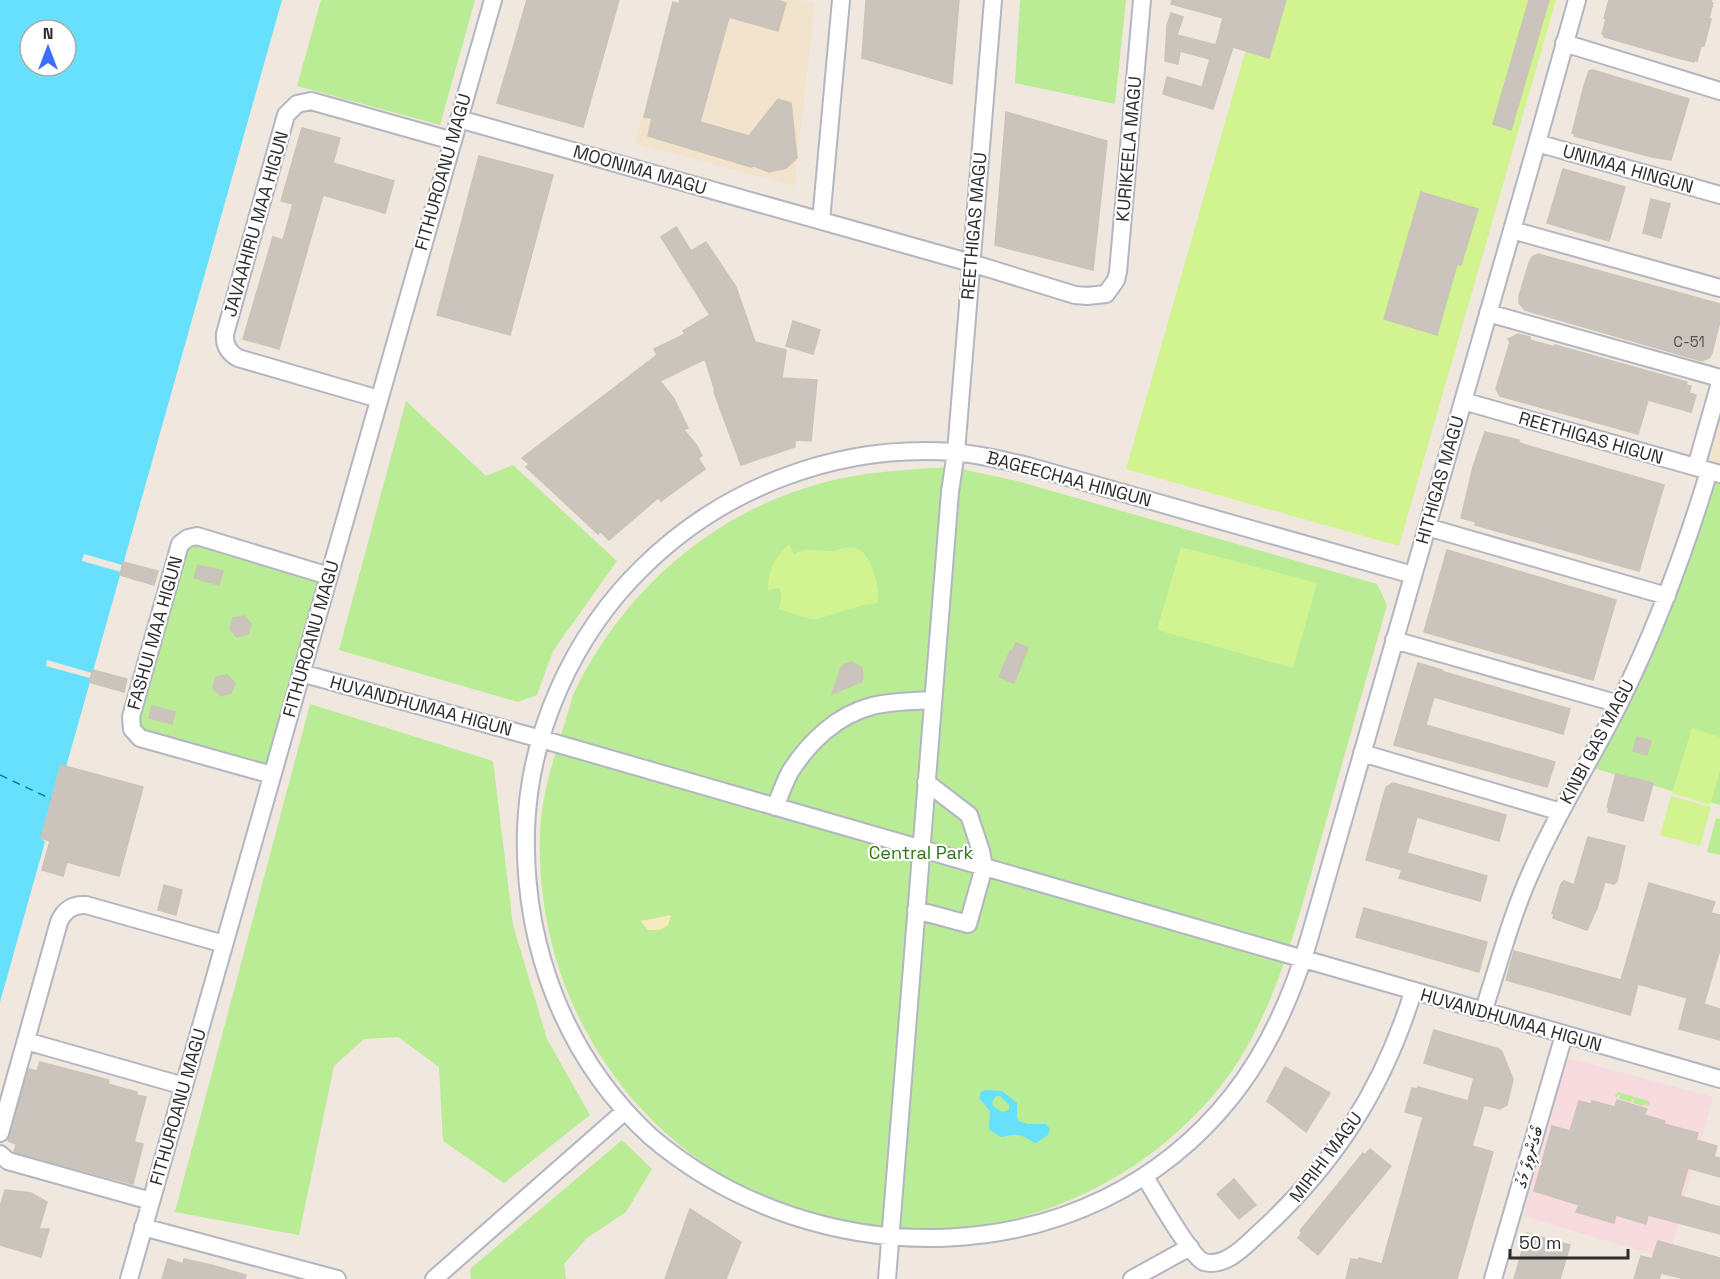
<svg xmlns="http://www.w3.org/2000/svg" width="1720" height="1279" font-family="'Space Grotesk','Noto Sans Thaana',sans-serif">
  <style>
    .education { fill: #f2e3cc }
    .medical { fill: #f7dbde }
    .green { fill: #b9ec95 }
    .sand { fill: #f7eabe }
    .pitch { fill: #d1f490 }
    .water { fill: #66e0fc; fill-rule: evenodd }
    .pier { fill: #f0e7de }
    .lines { fill: none; stroke-linecap: round; stroke-linejoin: round }
    .ferry { stroke: #007fad; stroke-width: 1.5; stroke-dasharray: 8 6; stroke-linecap: butt }
    .building { fill: #cbc4bd; stroke: #ccc3b7; stroke-width: 1.5 }
    .minor-casing { stroke: #b2b6c2; stroke-width: 20 }
    .minor { stroke: #fff; stroke-width: 16 }
    .labels { text-anchor: middle; stroke-width: 4.5; stroke-linejoin: round; paint-order: stroke }
    .number-label { font-size: 15px; fill: #545351 }
    .street-label { font-size: 18px; fill: #2d2d2d; stroke: #fff }
    .park-label { font-size: 18px; fill: #2e7413; stroke: #fff }
  </style>
  <rect width="100%" height="100%" fill="#f0e7de"/>
  <path class="education" d="M674 0H802L815 4 794 186 635 143Z
    M1720 407V465L1705 461Z"/>
  <path class="medical" d="M1567 1058 1713 1097 1668 1259 1523 1216Z"/>
  <path class="green" d="M321 0H475L440 125 297 86Z
    M1020 0H1126L1115 104 1015 83Z
    M406 401 486 476 513 465 617 561 553 651 537 695 518 702 339 650Z
    M952 467 1017 481 1377 584 1387 605C1366 681 1344 756 1323 832 1296 924 1275 1024 1211 1098 1139 1180 1041 1225 933 1232 920 1232 906 1234 893 1234 882 1234 871 1230 861 1228 834 1221 809 1214 784 1203 764 1195 743 1188 725 1177 631 1121 565 1024 546 917 540 881 537 841 543 804 549 768 563 731 573 695 625 585 723 503 843 478 879 471 915 469 952 467Z
    M1709 471 1720 474V805L1586 766 1606 731Z
    M183 541 329 576 272 775 140 738 131 717Z
    M310 704 493 761 513 925 547 1039 590 1115 504 1183 443 1141 439 1067 398 1037 364 1039 334 1066 299 1235 175 1212Z
    M1716 818 1720 819V855L1707 852Z
    M1618 1092 1649 1101 1650 1104 1646 1107 1647 1103 1643 1106 1633 1103 1634 1099H1632L1631 1102 1619 1099 1620 1095 1618 1094 1617 1098 1615 1095Z
    M622 1140 652 1169 626 1212 587 1238 564 1264 566 1279H471L470 1269Z"/>
  <path class="sand" d="M671 915 668 925 660 930H648L642 923 641 921Z"/>
  <path class="pitch" d="M1260 0H1556L1399 546 1126 469Z
    M789 544 794 554C808 546 816 551 831 551 841 551 845 544 858 549 871 554 882 591 877 603L863 605 814 620 778 609C781 601 784 596 779 588L768 590C768 570 775 557 789 544Z
    M1181 547 1317 583 1293 668 1157 630Z
    M1692 728 1720 737V771L1710 805 1672 793Z
    M1671 796 1711 807 1700 846 1660 835Z"/>
  <path class="water" d="M0 0H282L66 767 60 766 41 838 45 842 0 1002ZM30 30H66V66H30Z
    M985 1090 1002 1091 1017 1103V1117L1019 1121 1028 1124H1046L1050 1129 1048 1135 1036 1143C1030 1141 1024 1135 1017 1135 999 1135 1006 1142 989 1129L990 1111 979 1098 981 1092ZM996 1096H1000L1009 1105V1110L1002 1112 993 1106 992 1102Z"/>
  <path class="pier" d="M84 554 122 565 121 572 82 561Z
    M47 660 92 673 90 678 46 666Z"/>
  <g class="lines">
    <path class="ferry" d="M0 775 51 799"/>
  </g>
  <path class="building" d="M527 0H619L583 127 497 103Z
    M680 0H777L786 3 778 31 729 17 700 122 749 136 778 99 791 103 797 158 786 168 769 172 754 166 751 167 648 136 652 118 644 117 673 2 679 4Z
    M866 0H959L952 84 862 58Z
    M1172 0H1286L1269 58 1233 47 1213 109 1163 94 1167 77 1202 87 1210 59 1180 51 1178 64 1165 61 1167 26 1171 13 1183 17 1177 35 1216 45 1223 18 1171 4Z
    M1529 0H1549L1511 130 1493 124Z
    M1609 0H1712L1711 2 1713 3 1709 18 1711 19 1704 46H1701L1697 61 1695 60 1694 62 1678 58 1604 37V35L1602 34 1606 19 1604 18Z
    M1593 70 1689 99 1671 160 1652 157 1574 136 1575 134 1572 133 1584 86 1589 71Z
    M1006 112 1107 141 1093 270 995 245Z
    M302 128 340 138 333 163 394 181 385 213 323 195 279 349 243 339 273 237 283 240 293 204 281 201Z
    M479 156 553 175 510 335 437 315Z
    M1563 169 1625 187 1609 241 1547 223Z
    M1421 192 1478 209 1461 265 1457 264 1437 335 1384 319Z
    M1651 199 1670 204 1661 238 1643 233Z
    M676 227 691 251 706 242 736 287 755 342 786 350 782 378 817 380 811 441 795 440V447L741 465 714 392 715 391 705 359 660 381 674 399 688 428 684 430 697 446 702 456 698 458 705 469 661 501 659 497 609 540 600 531 598 534 552 491 526 467 529 464 522 458 657 355 654 349 685 334 683 331 710 315 661 237Z
    M1538 254 1720 304V321L1712 353 1709 358 1702 361 1525 310 1519 303V296L1529 263 1532 257Z
    M793 321 820 330 813 354 786 346Z
    M1518 334 1530 337V340L1555 347V345L1687 382 1686 385 1691 386 1689 393 1696 395 1691 412 1648 400 1638 434 1500 396 1496 389 1510 342 1508 339Z
    M1485 432 1519 440V443L1664 485 1639 571 1475 525 1476 522 1461 518 1473 467Z
    M1447 550 1616 600 1593 680 1424 632Z
    M123 562 158 571 154 585 120 575Z
    M198 565 223 571 219 585 194 578Z
    M244 616 251 624 248 634 237 637 230 629 233 618Z
    M1016 643 1028 648 1014 683 999 677 1010 651 1012 652Z
    M852 662 862 668 863 678 861 682 832 694 841 668 845 664Z
    M1418 663 1442 670 1441 671 1570 709 1563 734 1434 697 1430 710 1426 725 1555 762 1547 787 1394 745Z
    M93 670 127 679 124 692 89 682Z
    M227 675 235 683 231 693 221 696 213 688 216 677Z
    M152 706 175 712 172 724 149 718Z
    M1637 737 1651 741 1647 755 1633 751Z
    M61 765 143 787 119 876 67 862 63 876 42 870 50 841 41 838Z
    M1616 774 1653 783 1643 821 1608 812 1609 808 1607 807Z
    M1393 783 1506 815 1499 841 1417 817 1407 853 1487 876 1480 901 1399 878 1402 870 1366 860 1386 787Z
    M1588 837 1625 846 1617 881 1614 884 1605 882 1597 908 1587 930 1553 918 1554 914 1552 913 1561 884 1564 881 1574 885Z
    M1649 883 1715 902 1711 913 1720 915V949L1704 1004 1720 1009V1040L1679 1029 1687 998 1638 984 1630 1015 1506 980 1514 951 1621 980Z
    M164 885 182 890 176 915 158 910Z
    M1364 908 1487 942 1479 972 1356 937Z
    M1434 1030 1499 1049 1502 1052 1513 1079 1507 1105 1500 1109 1484 1105 1472 1146 1493 1152 1457 1279H1346L1351 1259 1359 1260V1258L1382 1264 1423 1117 1405 1112 1412 1088 1417 1089 1418 1087 1468 1101 1474 1078 1424 1063Z
    M40 1062 109 1080 108 1084 137 1092V1095L146 1097 134 1142 143 1144 133 1184 14 1152 16 1144 8 1141V1139L29 1069 37 1071Z
    M1285 1067 1330 1093 1306 1132 1267 1101Z
    M1617 1100 1647 1109 1644 1115 1665 1121 1664 1124 1698 1133 1696 1140 1717 1146 1714 1157 1720 1158V1177L1688 1168 1680 1196 1720 1207V1234L1648 1215 1646 1224 1616 1215 1614 1223 1576 1212 1579 1205 1534 1191 1552 1126 1570 1131 1579 1101 1591 1104 1592 1101 1615 1107Z
    M1370 1149 1391 1166 1318 1255 1298 1238 1302 1233 1300 1231 1363 1153 1365 1155Z
    M1234 1179 1256 1205 1239 1219 1217 1194Z
    M5 1190 31 1193 47 1202 39 1229H49L41 1257 0 1245V1207Z
    M690 1209 741 1242 726 1279H665Z
    M1527 1233 1570 1245 1560 1279H1514Z
    M1658 1241 1720 1258V1279H1685L1661 1273 1659 1279H1634L1641 1256 1652 1259Z
    M168 1259 183 1264 184 1259 211 1265 246 1275 245 1279H162Z"/>
  <g class="lines">
    <g class="minor-casing">
      <path id="minor" d="M1564 43 1720 91
        M459 119 971 263 1075 295 1087 296 1106 294 1116 280 1118 272 1142 0
        M1537 143 1720 195
        M821 221 841 0
        M1512 230 1720 288
        M1488 313 1720 378
        M379 399 238 358C229 353 224 345 225 334L286 115 297 104 311 101 453 141
        M1463 401 1720 474
        M1696 467 1720 383
        M1427 527 1667 596
        M1413 575 1028 466C1003 460 978 454 953 452 838 444 724 487 643 567 573 635 529 733 526 830 523 946 565 1057 650 1136 817 1279 1089 1277 1232 1096 1270 1048 1293 994 1310 936L1537 143 1577 0
        M1394 640 1619 704
        M301 673 541 739 1720 1079
        M1362 753 1561 812
        M272 775 140 738 132 729 131 717 180 544 188 538 197 536 329 576
        M775 807C780 796 784 783 790 772 809 742 837 715 872 706 892 701 913 701 933 700
        M916 910 968 924 984 867 981 851 969 815 926 782
        M1483 1012C1499 964 1511 916 1532 870 1557 813 1591 760 1619 704 1656 629 1685 551 1709 471
        M26 1041 184 1086
        M0 1133 59 922C64 910 73 904 86 905L224 944
        M0 1154 8 1161 151 1201
        M1145 1177C1154 1192 1192 1258 1204 1262 1225 1268 1245 1246 1258 1234 1334 1165 1383 1089 1413 992
        M143 1227 337 1279
        M129 1279 493 0
        M434 1279 625 1111
        M887 1279 950 492 956 452 993 0
        M1132 1279 1190 1247
        M1493 1279 1564 1035"/>
    </g>
    <use href="#minor" class="minor"/>
  </g>
  <g class="labels">
    <g class="number-label">
      <text x="1689" y="347">C-51</text>
    </g>
    <g class="street-label">
      <text transform="translate(1129 149) rotate(-85)" y="6">KURIKEELA MAGU</text>
      <text transform="translate(1628 169) rotate(16)" y="6">UNIMAA HINGUN</text>
      <text transform="translate(640 170) rotate(16)" y="6">MOONIMA MAGU</text>
      <text transform="translate(443 172) rotate(-74)" y="6">FITHUROANU MAGU</text>
      <text transform="translate(256 224) rotate(-74)" y="6">JAVAAHIRU MAA HIGUN</text>
      <text transform="translate(974 226) rotate(-85)" y="6">REETHIGAS MAGU</text>
      <text transform="translate(1591 438) rotate(16)" y="6">REETHIGAS HIGUN</text>
      <text transform="translate(1069 479) rotate(15)" y="6">BAGEECHAA HINGUN</text>
      <text transform="translate(1440 480) rotate(-74)" y="6">HITHIGAS MAGU</text>
      <text transform="translate(155 633) rotate(-74)" y="6">FASHUI MAA HIGUN</text>
      <text transform="translate(311 639) rotate(-74)" y="6">FITHUROANU MAGU</text>
      <text transform="translate(421 706) rotate(15)" y="6">HUVANDHUMAA HIGUN</text>
      <text transform="translate(1597 742) rotate(-62)" y="6">KINBI GAS MAGU</text>
      <text transform="translate(1511 1020) rotate(16)" y="6">HUVANDHUMAA HIGUN</text>
      <text transform="translate(178 1107) rotate(-74)" y="6">FITHUROANU MAGU</text>
      <text transform="translate(1326 1157) rotate(-53)" y="6">MIRIHI MAGU</text>
      <text transform="translate(1529 1157) rotate(-74)" y="6">ބޯގަންވިލާ މަގު</text>
    </g>
    <g class="park-label">
      <text x="921" y="859">Central Park</text>
    </g>
  </g>
  <g transform="translate(48 48)"><circle r="28" fill="#ffffff" stroke="#ababab" stroke-width="1.5"/>
  <path d="M0-4.5L10 22L0 15L-10 22Z" fill="#3b6fff"/>
  <text y="-9" font-size="16" font-weight="bold" text-anchor="middle" fill="#2d2d2d">N</text>
  </g>
  <path d="M1510 1249v9h118v-9" fill="none" stroke="#2d2d2d" stroke-width="3"/>
  <text x="1519" y="1249" font-size="18" fill="#2d2d2d" stroke="#ffffff" stroke-width="4.5" paint-order="stroke">50 m</text>
</svg>
